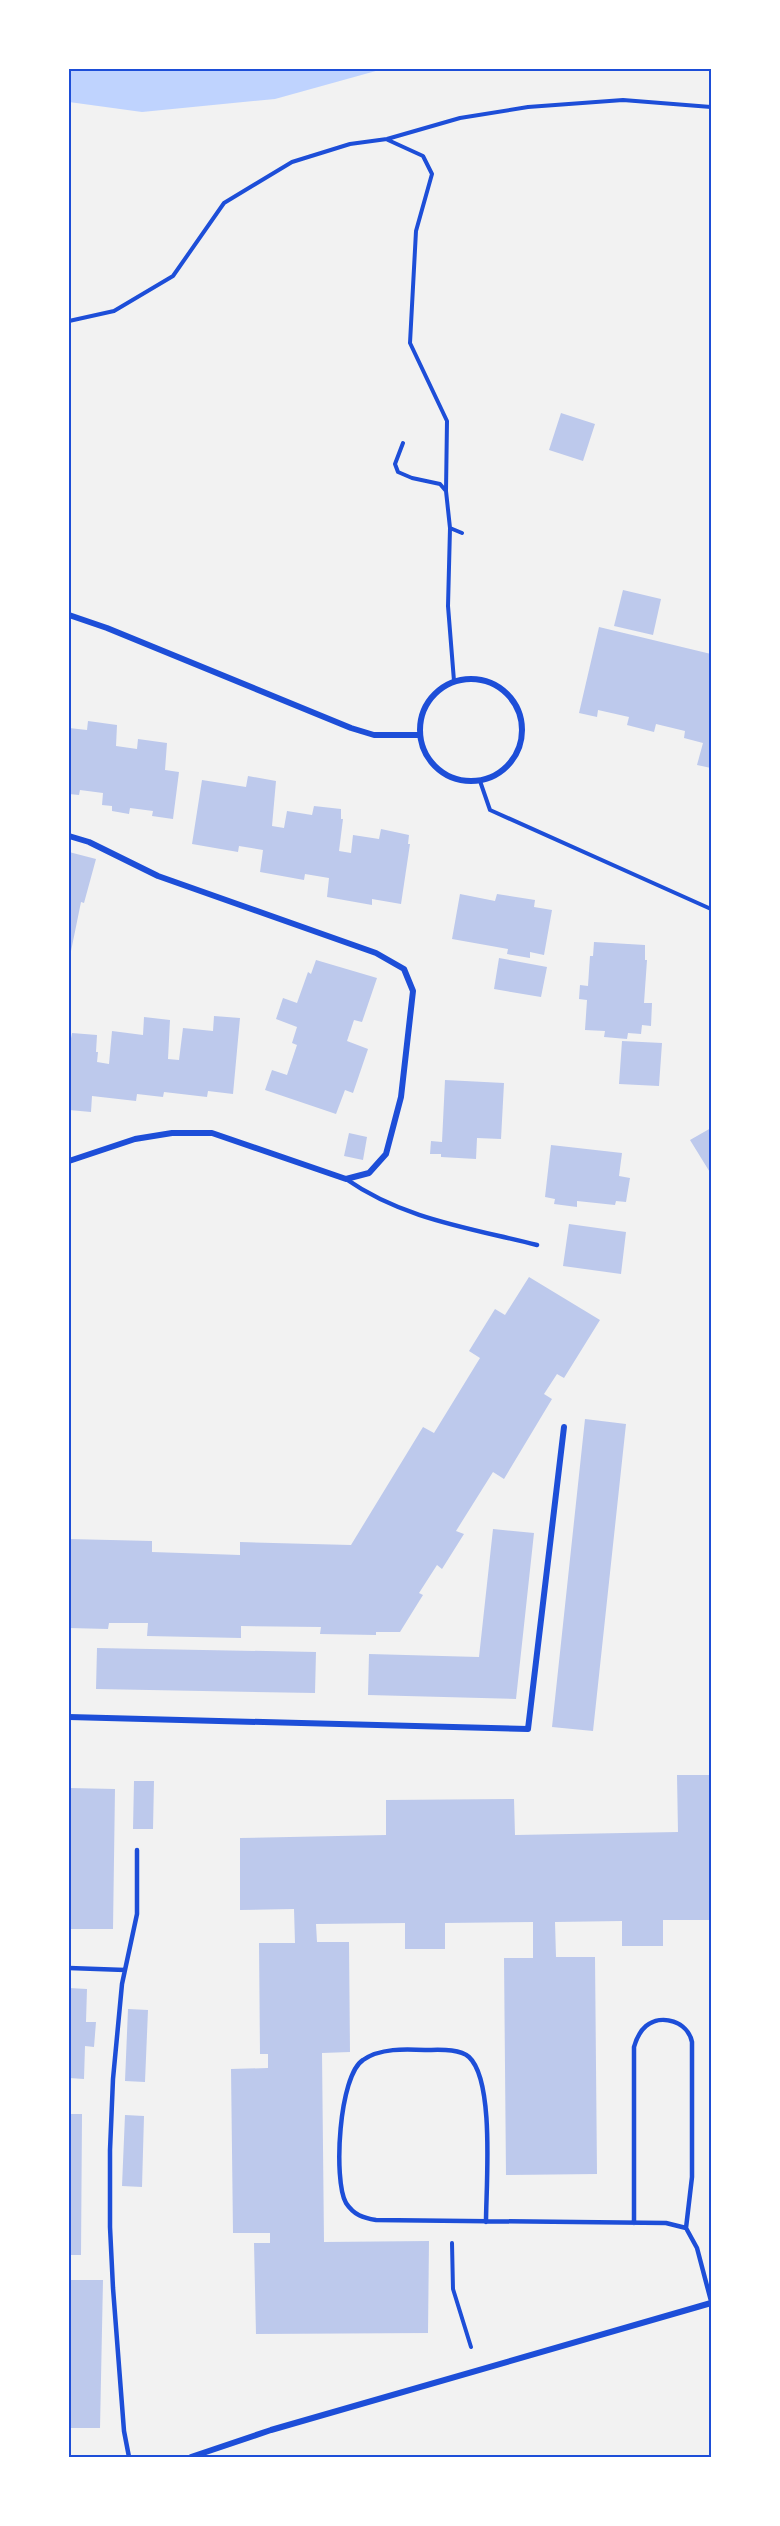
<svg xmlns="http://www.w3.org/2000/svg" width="780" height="2526" font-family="Lato,sans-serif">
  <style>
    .water { fill: #bfd3fe }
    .building { fill: #bdc9ec }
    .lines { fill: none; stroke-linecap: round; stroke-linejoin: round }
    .path { stroke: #1d4ed8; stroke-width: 4 }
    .service { stroke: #1d4ed8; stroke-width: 4.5 }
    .minor { stroke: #1d4ed8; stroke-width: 6 }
    .neatline { fill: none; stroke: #1d4ed8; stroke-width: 2 }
  </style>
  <rect width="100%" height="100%" fill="#f2f2f2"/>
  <path class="water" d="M69 69H383L275 99 142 112 69 102Z"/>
  <path class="building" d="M561 413 595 424 583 461 549 450Z
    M623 590 661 599 653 635 614 626Z
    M599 627 711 654V768L697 765 703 743 684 738 685 731 656 724 654 732 627 725 629 717 598 710 597 717 579 713Z
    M88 721 117 725 116 746 137 749 138 739 167 743 165 770 179 772 173 819 152 816 153 811 130 808 129 814 112 811V806L102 805 103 793 80 790 79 795 69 794V728L87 730Z
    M248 776 276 781 272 826 284 828 287 811 312 815 314 806 341 809V819H343L339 851 351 853 353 835 379 839 381 829 409 835 408 844H410L401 904 372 899V905L327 897 329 878 305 874 304 880 260 872 263 850 239 846 238 852 192 844 202 780 246 787Z
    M69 852 96 859 84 903 81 902 70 956Z
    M460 894 495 901 497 894 535 900 534 907 552 910 544 955 530 952V958L507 954 508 949 452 939Z
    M594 942 645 945V960H647L644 1003H652L651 1026 642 1025 641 1034 628 1033 627 1039 604 1037 605 1031 585 1030 587 1000 579 999 580 985 588 986 590 956H593Z
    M499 958 547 967 541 997 494 989Z
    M316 960 377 978 362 1022 354 1020 347 1041 368 1049 353 1093 345 1090 336 1114 265 1090 272 1070 287 1075 297 1045 292 1043 297 1027 276 1019 283 998 297 1003 308 972 311 974Z
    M214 1016 240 1018 233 1094 208 1091 207 1097 164 1092 163 1097 137 1094 136 1101 92 1096 91 1112 69 1110V1049L72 1033 97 1035 96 1052H98L97 1062 109 1064 112 1031 143 1035 144 1017 170 1020 168 1059 179 1060 183 1028 213 1031Z
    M622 1041 662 1043 659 1086 619 1084Z
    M445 1080 504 1083 501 1139 477 1138 476 1159 441 1157V1154H430L431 1141 442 1142Z
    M711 1128V1174L690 1140Z
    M349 1133 367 1137 363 1160 344 1156Z
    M551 1145 622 1153 619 1176 630 1178 626 1202 616 1201 615 1205 577 1201V1207L554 1204 555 1199 545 1197Z
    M569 1224 626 1232 621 1274 563 1266Z
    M529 1277 600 1320 564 1378 557 1374 544 1394 552 1399 504 1479 493 1472 456 1531 464 1534 442 1569 437 1565 419 1593 423 1595 400 1632H376V1635L320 1634 321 1627 241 1626V1638L147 1636 148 1623H109L108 1629 69 1628V1539L152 1541V1552L240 1555V1542L351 1545 423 1427 434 1433 480 1358 469 1351 495 1309 505 1315Z
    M585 1419 626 1424 593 1731 552 1727Z
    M493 1529 534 1533 516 1699 368 1695 369 1654 479 1657Z
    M97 1648 316 1652 315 1693 96 1689Z
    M677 1775H711V1920H663V1946H622V1921L555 1922 556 1957H595L597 2174 506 2175 504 1958H533V1922L445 1923V1949H405V1923L316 1924 317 1942H349L350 2052 322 2053 324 2242 429 2241 428 2333 256 2334 254 2243H270V2233H233L231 2069 268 2068V2054H260L259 1943H295L294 1909 240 1910V1838L386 1835V1800L514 1799 515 1835 678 1832Z
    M134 1781H154L153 1829H133Z
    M69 1788 115 1789 113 1929H69Z
    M69 1988 87 1989 86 2022H96L94 2047 85 2046 84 2079 69 2078Z
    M128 2009 148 2010 145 2082 125 2081Z
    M69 2114H82L81 2255H69Z
    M125 2115 144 2116 142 2187 122 2186Z
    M69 2280H103L100 2428H69Z"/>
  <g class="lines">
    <path class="path" d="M388 140 423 156 432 174 416 231 410 343 447 421 446 491
      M69 321 114 311 173 276 224 203 292 162 350 144 387 139 460 118 528 107 623 100 711 107
      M403 443 395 464 398 472 412 478 440 484 446 491 450 528 462 533
      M450 528 448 606 454 681
      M480 781 490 810 711 909
      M452 2243 453 2289 471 2347"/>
    <path class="service" d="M346 1179C403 1219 470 1228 537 1245
      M69 1968 125 1970
      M486 2222C486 2186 495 2081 469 2057 459 2048 438 2050 425 2050 405 2049 380 2048 363 2060 339 2075 333 2180 346 2203 354 2215 363 2218 376 2220L666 2223 686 2228 697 2248 711 2301
      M634 2223V2047C636 2040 639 2032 646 2026 662 2013 688 2022 692 2042V2177L686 2228
      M129 2457 124 2431 113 2288 110 2227V2150L113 2079 122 1984 137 1914V1850"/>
    <path class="minor" d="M69 615 107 628 351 728 374 735H419
      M420 730a51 51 0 1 1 102 0a51 51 0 1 1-102 0Z
      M69 836 89 842 158 876 376 953 404 969 413 991 401 1097 386 1154 369 1173 346 1179 212 1133H172L135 1139 69 1161
      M69 1717 528 1729 564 1427
      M191 2457 271 2430 711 2303"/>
  </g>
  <rect width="780" height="2526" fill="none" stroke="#ffffff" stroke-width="141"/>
  <rect x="70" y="70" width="640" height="2386" class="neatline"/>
</svg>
